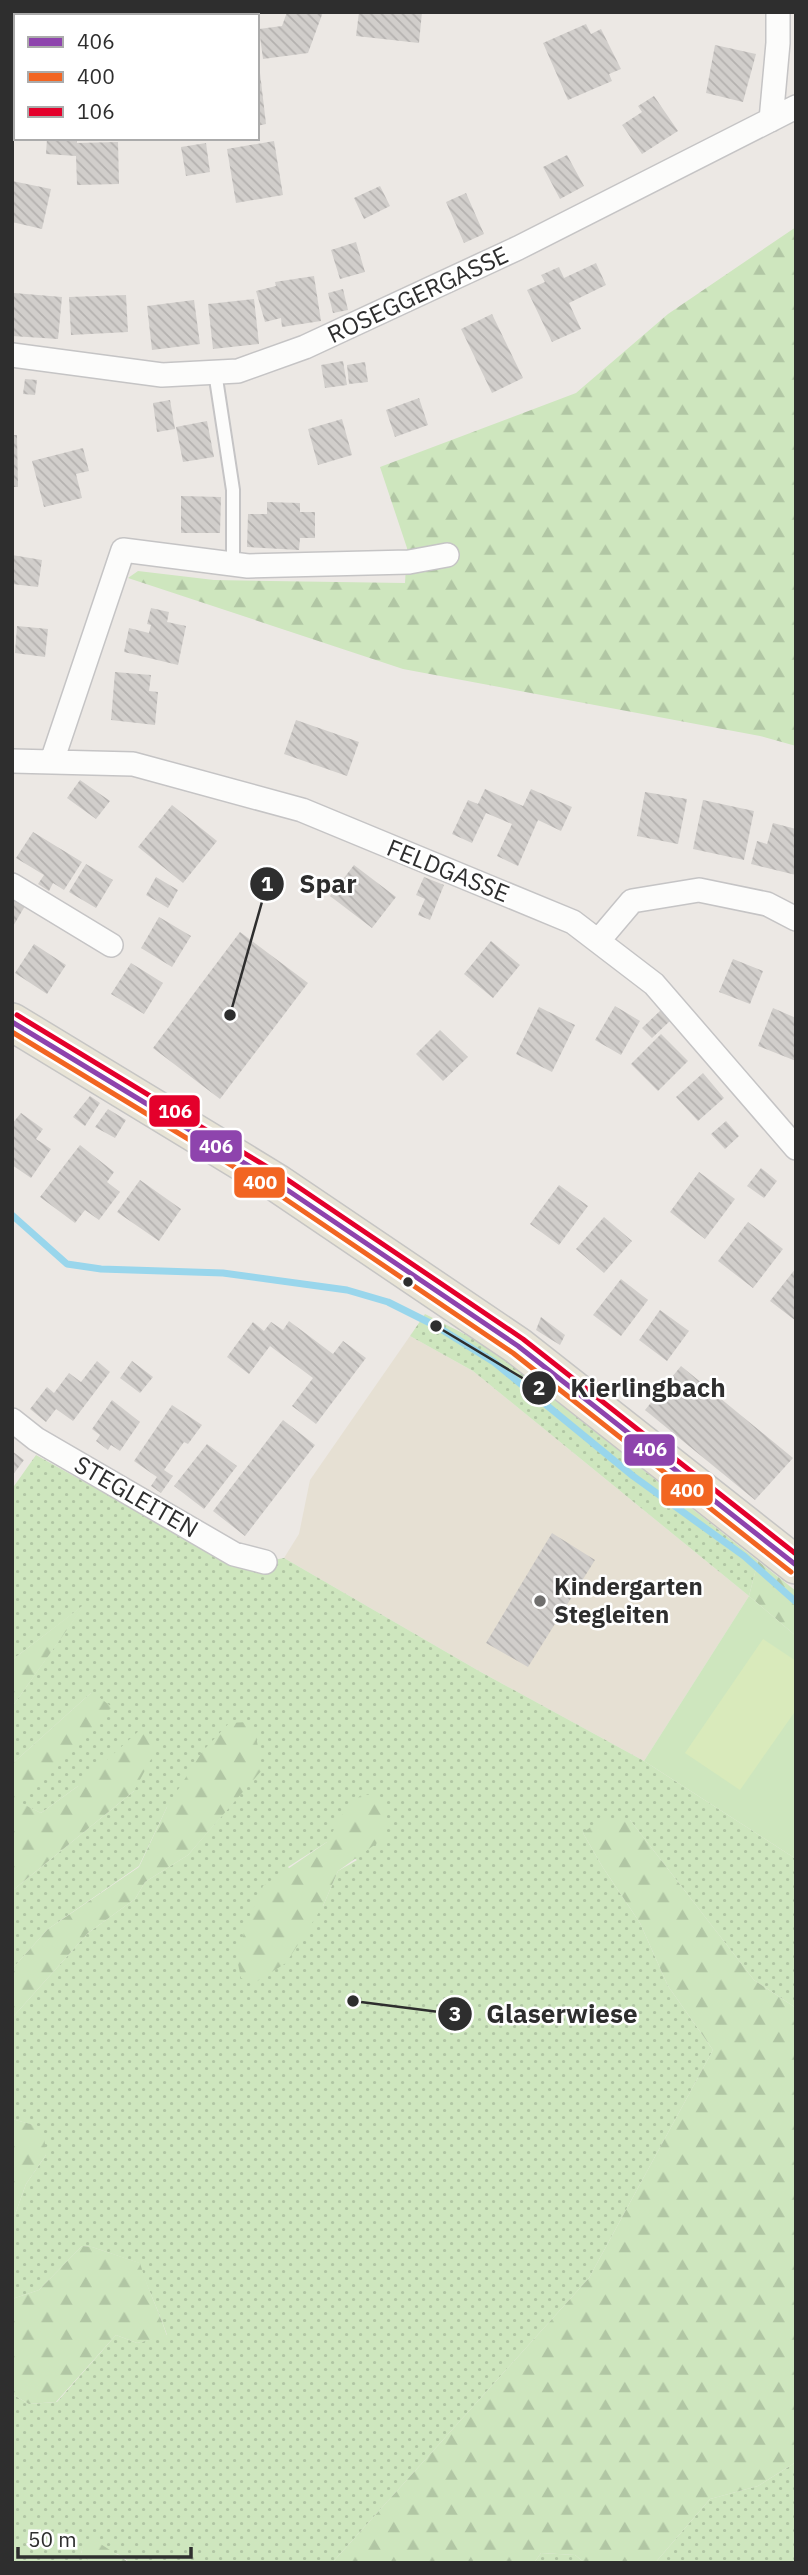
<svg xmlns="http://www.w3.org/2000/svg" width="808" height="2575" font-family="'IBM Plex Sans',sans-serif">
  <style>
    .education { fill: #e6e0d3 }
    .grass { fill: url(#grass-dots); fill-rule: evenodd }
    .forest { fill: url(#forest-firs) }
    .park { fill: #cee6be }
    .pitch { fill: #d9eabb }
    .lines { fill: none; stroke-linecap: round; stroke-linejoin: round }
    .stream { stroke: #99d6ec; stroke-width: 7 }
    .building { fill: url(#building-back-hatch) }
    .lane-casing { stroke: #c5c4c5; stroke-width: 16 }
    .street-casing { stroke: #c5c4c5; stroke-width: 26 }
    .primary-casing { stroke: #c6c5c4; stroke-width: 40 }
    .lane { stroke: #fcfcfb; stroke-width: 12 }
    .street { stroke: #fcfcfb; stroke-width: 23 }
    .primary { stroke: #e8e4d6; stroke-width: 37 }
    .bus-1-casing { stroke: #fff; stroke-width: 10 }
    .bus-2-casing { stroke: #fff; stroke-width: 10 }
    .bus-3-casing { stroke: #fff; stroke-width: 10 }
    .bus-1 { stroke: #8e44ad; stroke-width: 5 }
    .bus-2 { stroke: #f26522; stroke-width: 5 }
    .bus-3 { stroke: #e4002b; stroke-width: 5 }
    .bus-dot { fill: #2e2e2e; stroke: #fff; stroke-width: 2.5 }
    .poi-dot { fill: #706f6e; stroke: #fff; stroke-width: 2.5 }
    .labels { text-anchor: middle; stroke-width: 5; stroke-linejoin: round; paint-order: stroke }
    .street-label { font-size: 24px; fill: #2e2e2e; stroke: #fff }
    .poi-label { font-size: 24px; font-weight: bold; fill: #2e2e2e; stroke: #fff; text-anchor: start }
    .leader { fill: none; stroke: #2e2e2e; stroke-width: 2.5 }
    .callout-dot { fill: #2e2e2e; stroke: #fff; stroke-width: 2.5 }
    .mark-label { font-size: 21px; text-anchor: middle; font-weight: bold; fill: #fff }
    .callout-label { font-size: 26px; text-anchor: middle; font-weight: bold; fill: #2e2e2e; stroke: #fff; stroke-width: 5; stroke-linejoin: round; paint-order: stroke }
    .line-badge { stroke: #fff; stroke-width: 2.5 }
    .badge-label { font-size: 19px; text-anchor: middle; font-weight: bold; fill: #fff }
  </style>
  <defs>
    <pattern id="grass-dots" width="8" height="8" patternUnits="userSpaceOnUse" patternTransform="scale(1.75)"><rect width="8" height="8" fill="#cee6be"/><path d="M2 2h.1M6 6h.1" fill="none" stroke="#b1c6a4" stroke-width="1.8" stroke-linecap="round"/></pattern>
    <pattern id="forest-firs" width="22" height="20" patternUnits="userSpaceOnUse" patternTransform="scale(1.75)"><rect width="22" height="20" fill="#cee6be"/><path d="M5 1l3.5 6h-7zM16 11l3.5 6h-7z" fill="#b1c6a4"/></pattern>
    <pattern id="building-back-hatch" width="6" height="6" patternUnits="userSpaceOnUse" patternTransform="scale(1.75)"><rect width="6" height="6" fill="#d1cecb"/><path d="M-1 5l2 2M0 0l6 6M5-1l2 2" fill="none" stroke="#b4b1af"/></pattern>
  </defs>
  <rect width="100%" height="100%" fill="#ece8e4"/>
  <path class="education" d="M410 1336 473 1371 749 1596 644 1761 479 1671 284 1558 299 1534 310 1480Z"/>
  <path class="grass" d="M425 1314 486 1345 758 1561 749 1596 473 1371 410 1336Z
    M36 1455 237 1567 284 1558 479 1671 644 1761 796 1859V2008L754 1980 630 1820 583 1833 602 1866 640 1923 668 1986 713 2050 589 2278 332 2563H130L122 2556 85 2542 81 2553 91 2563H12V2394L29 2404 57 2402 116 2335 137 2343 167 2335C159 2311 147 2288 139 2263L92 2247 82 2246 39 2290 12 2299V2223L26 2184 46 2155 33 2125 12 2119V2018L88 1933 135 1899 145 1882 188 1855 249 1784 167 1807 139 1866 48 1929 12 1969V1891L134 1791 78 1786 41 1813 20 1803 92 1692 12 1764V1707L84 1605 12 1660V1489ZM327 1842 357 1860 338 1871 323 1906 288 1867Z
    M796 2462V2563H655L710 2499 758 2486Z
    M541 2553 575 2555 585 2563H534Z"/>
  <path class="forest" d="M796 227V746L760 736 403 669 128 578 138 571 214 580 405 583 407 548 380 467 576 393 668 314Z
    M758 1561 796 1591V1636L749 1596Z
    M86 1603 12 1707V1660Z
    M92 1692 112 1707 21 1803 41 1813 78 1786 141 1729 157 1748 134 1791 12 1891V1764Z
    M247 1722 256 1736 262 1770 188 1855 145 1882 135 1899 88 1933 12 2018V1969L48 1929 139 1867 167 1807 202 1752 229 1723Z
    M362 1794 377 1796 387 1808V1836L338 1871 323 1906 286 1963 253 1984 241 1978 237 1959 246 1925 263 1886 327 1842 344 1811Z
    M602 1818 630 1820 754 1980 796 2008V2462L758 2486 710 2499 655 2563H585L575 2555 541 2553 534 2563H332L589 2278 713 2050 668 1986 640 1923 602 1866 583 1833Z
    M12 2119 34 2125 44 2134 46 2155 26 2184 12 2223Z
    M82 2246 92 2247 140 2263C147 2288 159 2311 167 2336L137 2343 116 2335 56 2402 29 2404 12 2394V2299L39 2290Z
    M96 2541 130 2563H91L81 2554 84 2542Z"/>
  <path class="park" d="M749 1596 796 1636V1859L644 1761Z"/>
  <path class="pitch" d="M763 1639 796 1661V1710L740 1790 685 1753Z"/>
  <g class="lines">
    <path class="stream" d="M12 1215 67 1264 101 1269 223 1273 347 1290 388 1302 436 1326 494 1362 633 1476 744 1556 796 1602"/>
  </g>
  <path class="building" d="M287 12H323L308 53 263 59 259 29 282 26Z
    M359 12H422L419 43 356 36Z
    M586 24 591 34 601 29 621 69 609 74 612 81 568 100 543 43Z
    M715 45 756 54 743 102 706 93Z
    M12 47 16 48V88L12 87Z
    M257 73H260L266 124 257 126Z
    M654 96 678 131 642 154 622 125 642 112 638 106Z
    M47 138H77V143L118 142 119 184 77 185 76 156 46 154Z
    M274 141 283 195 236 203 227 149Z
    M206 143 210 172 186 176 181 147Z
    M567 155 584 186 560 199 543 167Z
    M12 181 51 189 42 229 12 222Z
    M380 186 390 206 364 219 354 198Z
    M466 193 484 234 464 243 446 202Z
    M356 242 365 272 340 279 331 250Z
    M596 263 606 285 569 303 581 329 552 342 527 290 545 282 541 275 559 267 564 278Z
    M314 276 321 321 282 327 281 318 265 322 256 291 276 286 275 282Z
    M343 289 348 310 333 313 328 293Z
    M14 293 62 297 58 339 12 336Z
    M126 295 128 332 71 335 69 297Z
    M254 299 259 344 213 349 208 304Z
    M194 300 200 344 152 350 147 306Z
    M492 314 523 378 492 393 461 329Z
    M343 361 347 385 325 388 321 365Z
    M365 362 368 382 349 384 347 365Z
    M25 379 37 380 35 395 23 394Z
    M419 398 428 425 395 437 386 410Z
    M170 400 175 429 157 432 153 403Z
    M342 419 352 455 318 465 308 429Z
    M207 421 214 457 183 462 176 427Z
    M12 435H17L18 487H12Z
    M83 448 89 471 76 474 82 498 44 507 32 461Z
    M181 496 221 497 220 533H181Z
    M267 502 300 503V512H315V538H300L299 550 247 547 248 514H267Z
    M12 555 42 560 38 587 12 584Z
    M151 608 169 612 167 622 186 626 178 665 124 652 129 628 149 633 151 625 147 624Z
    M17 626 48 629 45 657 15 653Z
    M115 672 151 675 149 691 158 692 155 725 111 720Z
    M296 720 359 742 347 776 284 754Z
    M80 780 110 801 96 819 67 798Z
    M485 789 523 806 531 789 572 807 561 831 538 820 518 866 497 856 512 824 486 813 472 843 452 834 468 800 478 804Z
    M645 792 687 799 678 844 637 836Z
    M703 800 754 811 744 860 693 849Z
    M172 805 217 841 183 883 138 847Z
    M773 823 796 829V875L751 864 757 841 767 844Z
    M33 832 82 862 64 890 53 883 49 891 38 884 44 875 16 858Z
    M86 864 113 880 96 908 69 892Z
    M354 865 396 897 372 928 330 896Z
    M156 877 178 890 168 908 146 895Z
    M424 877 444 885 430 920 418 915 425 899 416 895Z
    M12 898 25 906 12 928Z
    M159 917 191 936 172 967 141 948Z
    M240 932 308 983 220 1099 153 1048Z
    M491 941 520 965 493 998 464 974Z
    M34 944 66 965 47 994 15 973Z
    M733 959 763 971 750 1004 719 992Z
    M131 963 163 983 144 1014 111 994Z
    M615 1006 640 1021 621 1055 595 1040Z
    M539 1007 575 1025 552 1072 516 1054Z
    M773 1008 796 1018V1061L758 1046Z
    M661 1010 671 1020 652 1038 642 1028Z
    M440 1030 468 1057 443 1081 416 1054Z
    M661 1034 688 1061 658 1091 631 1064Z
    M703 1073 724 1098 698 1121 676 1097Z
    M90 1096 100 1103 85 1126 73 1117Z
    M108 1109 126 1120 115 1138 95 1127Z
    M21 1113 43 1129 36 1139 51 1149 31 1178 12 1165V1124Z
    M726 1121 739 1136 725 1149 711 1134Z
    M80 1145 114 1172 107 1182 120 1192 99 1220 85 1210 75 1223 40 1197Z
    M761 1168 777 1181 764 1198 747 1186Z
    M699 1172 735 1199 705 1239 670 1212Z
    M140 1180 181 1209 159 1241 117 1212Z
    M559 1185 588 1206 559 1245 530 1224Z
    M604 1217 632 1241 604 1273 576 1249Z
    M748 1222 783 1249 753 1288 718 1261Z
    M796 1268V1321L770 1301Z
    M621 1279 648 1300 621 1336 593 1315Z
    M660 1310 689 1331 667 1361 639 1340Z
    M541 1317 565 1335 560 1345 536 1330Z
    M289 1321 333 1354 343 1341 366 1358 316 1424 292 1406 313 1378 270 1346 249 1374 227 1357 253 1322 264 1331 271 1322 283 1330Z
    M97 1361 110 1372 73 1421 56 1409 46 1422 30 1409 47 1387 54 1393 69 1373 81 1382Z
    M132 1361 153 1377 140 1393 120 1378Z
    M681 1366 793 1458 755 1500 645 1410Z
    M112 1400 140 1422 120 1451 111 1445 108 1450 96 1441 100 1435 92 1429Z
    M172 1405 202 1425 188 1444 184 1442 164 1470 173 1476 161 1493 151 1486 157 1477 134 1461Z
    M283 1420 315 1445 245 1536 213 1511Z
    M207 1444 237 1466 204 1509 174 1486Z
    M12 1451 24 1460 12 1476Z
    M552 1533 595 1560 528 1667 486 1643Z"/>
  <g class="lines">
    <g class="lane-casing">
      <path id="lane" d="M215 372 233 490V564"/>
    </g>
    <g class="street-casing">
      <path id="street" d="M12 109 16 110
        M771 120 778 43V12
        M12 355 162 375 238 371 305 347 518 248 796 107
        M12 761 133 764 302 810 573 922 654 984 796 1148
        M52 761 123 550 248 566 409 562 447 555
        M12 885 111 945
        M599 940 632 901 699 890 767 904 796 919
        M12 1420 36 1439 234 1554 265 1562"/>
    </g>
    <g class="primary-casing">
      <path id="primary" d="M12 1022 277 1183 518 1346 796 1565"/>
    </g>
    <use href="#lane" class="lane"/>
    <use href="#street" class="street"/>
    <use href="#primary" class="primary"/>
    <g class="bus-1-casing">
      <path id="bus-1" d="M12 1022 277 1183 518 1346 796 1565"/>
    </g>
    <g class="bus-2-casing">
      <path id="bus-2" d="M12 1032 272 1190 513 1353 791 1572"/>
    </g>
    <g class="bus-3-casing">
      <path id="bus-3" d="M17 1015 282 1176 523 1339 796 1554"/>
    </g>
    <use href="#bus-1" class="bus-1"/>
    <use href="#bus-2" class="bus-2"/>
    <use href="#bus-3" class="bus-3"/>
  </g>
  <circle class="bus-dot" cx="408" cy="1282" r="6"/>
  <circle class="poi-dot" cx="540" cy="1601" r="7"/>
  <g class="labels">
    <g class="street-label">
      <text transform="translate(418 295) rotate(-25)" y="8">ROSEGGERGASSE</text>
      <text transform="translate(448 871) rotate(22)" y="8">FELDGASSE</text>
      <text transform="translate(136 1497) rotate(30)" y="8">STEGLEITEN</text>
    </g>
    <g class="poi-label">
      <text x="554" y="1595">Kindergarten<tspan x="554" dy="28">Stegleiten</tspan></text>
    </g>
  </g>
  <path class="leader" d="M230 1015L267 884M436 1326L539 1388M353 2001L455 2014"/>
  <g class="callout-dot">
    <circle cx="230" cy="1015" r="7"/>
    <circle cx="436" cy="1326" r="7"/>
    <circle cx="353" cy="2001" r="7"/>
    <circle cx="267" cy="884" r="18"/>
    <circle cx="539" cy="1388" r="18"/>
    <circle cx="455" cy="2014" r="18"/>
  </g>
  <g class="mark-label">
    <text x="267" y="891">1</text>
    <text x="539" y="1395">2</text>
    <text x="455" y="2021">3</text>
  </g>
  <g class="callout-label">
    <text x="328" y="893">Spar</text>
    <text x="648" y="1397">Kierlingbach</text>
    <text x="562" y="2023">Glaserwiese</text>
  </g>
  <g class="line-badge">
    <rect x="148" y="1094" width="53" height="34" rx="7" fill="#e4002b"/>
    <rect x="189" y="1129" width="54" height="34" rx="7" fill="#8e44ad"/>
    <rect x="233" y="1166" width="53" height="33" rx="7" fill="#f26522"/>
    <rect x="623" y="1433" width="53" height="34" rx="7" fill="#8e44ad"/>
    <rect x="660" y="1473" width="54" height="34" rx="7" fill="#f26522"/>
  </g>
  <g class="badge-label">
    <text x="175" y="1118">106</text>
    <text x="216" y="1153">406</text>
    <text x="260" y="1189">400</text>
    <text x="650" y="1456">406</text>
    <text x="687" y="1497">400</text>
  </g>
  <rect width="808" height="2575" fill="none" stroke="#2e2e2e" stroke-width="28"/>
  <rect x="14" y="14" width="245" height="126" fill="#ffffff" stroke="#ababab" stroke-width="2"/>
  <rect x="28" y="37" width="35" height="10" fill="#8e44ad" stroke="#ababab" stroke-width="2"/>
  <text x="77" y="49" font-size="21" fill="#2e2e2e">406</text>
  <rect x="28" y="72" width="35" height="10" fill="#f26522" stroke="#ababab" stroke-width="2"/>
  <text x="77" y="84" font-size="21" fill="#2e2e2e">400</text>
  <rect x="28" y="107" width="35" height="10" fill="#e4002b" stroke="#ababab" stroke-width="2"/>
  <text x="77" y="119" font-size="21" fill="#2e2e2e">106</text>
  <path d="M18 2547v10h173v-10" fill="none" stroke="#2e2e2e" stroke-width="3.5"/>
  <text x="28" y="2547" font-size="21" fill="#2e2e2e" stroke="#ffffff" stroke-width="5" paint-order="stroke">50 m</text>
</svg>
